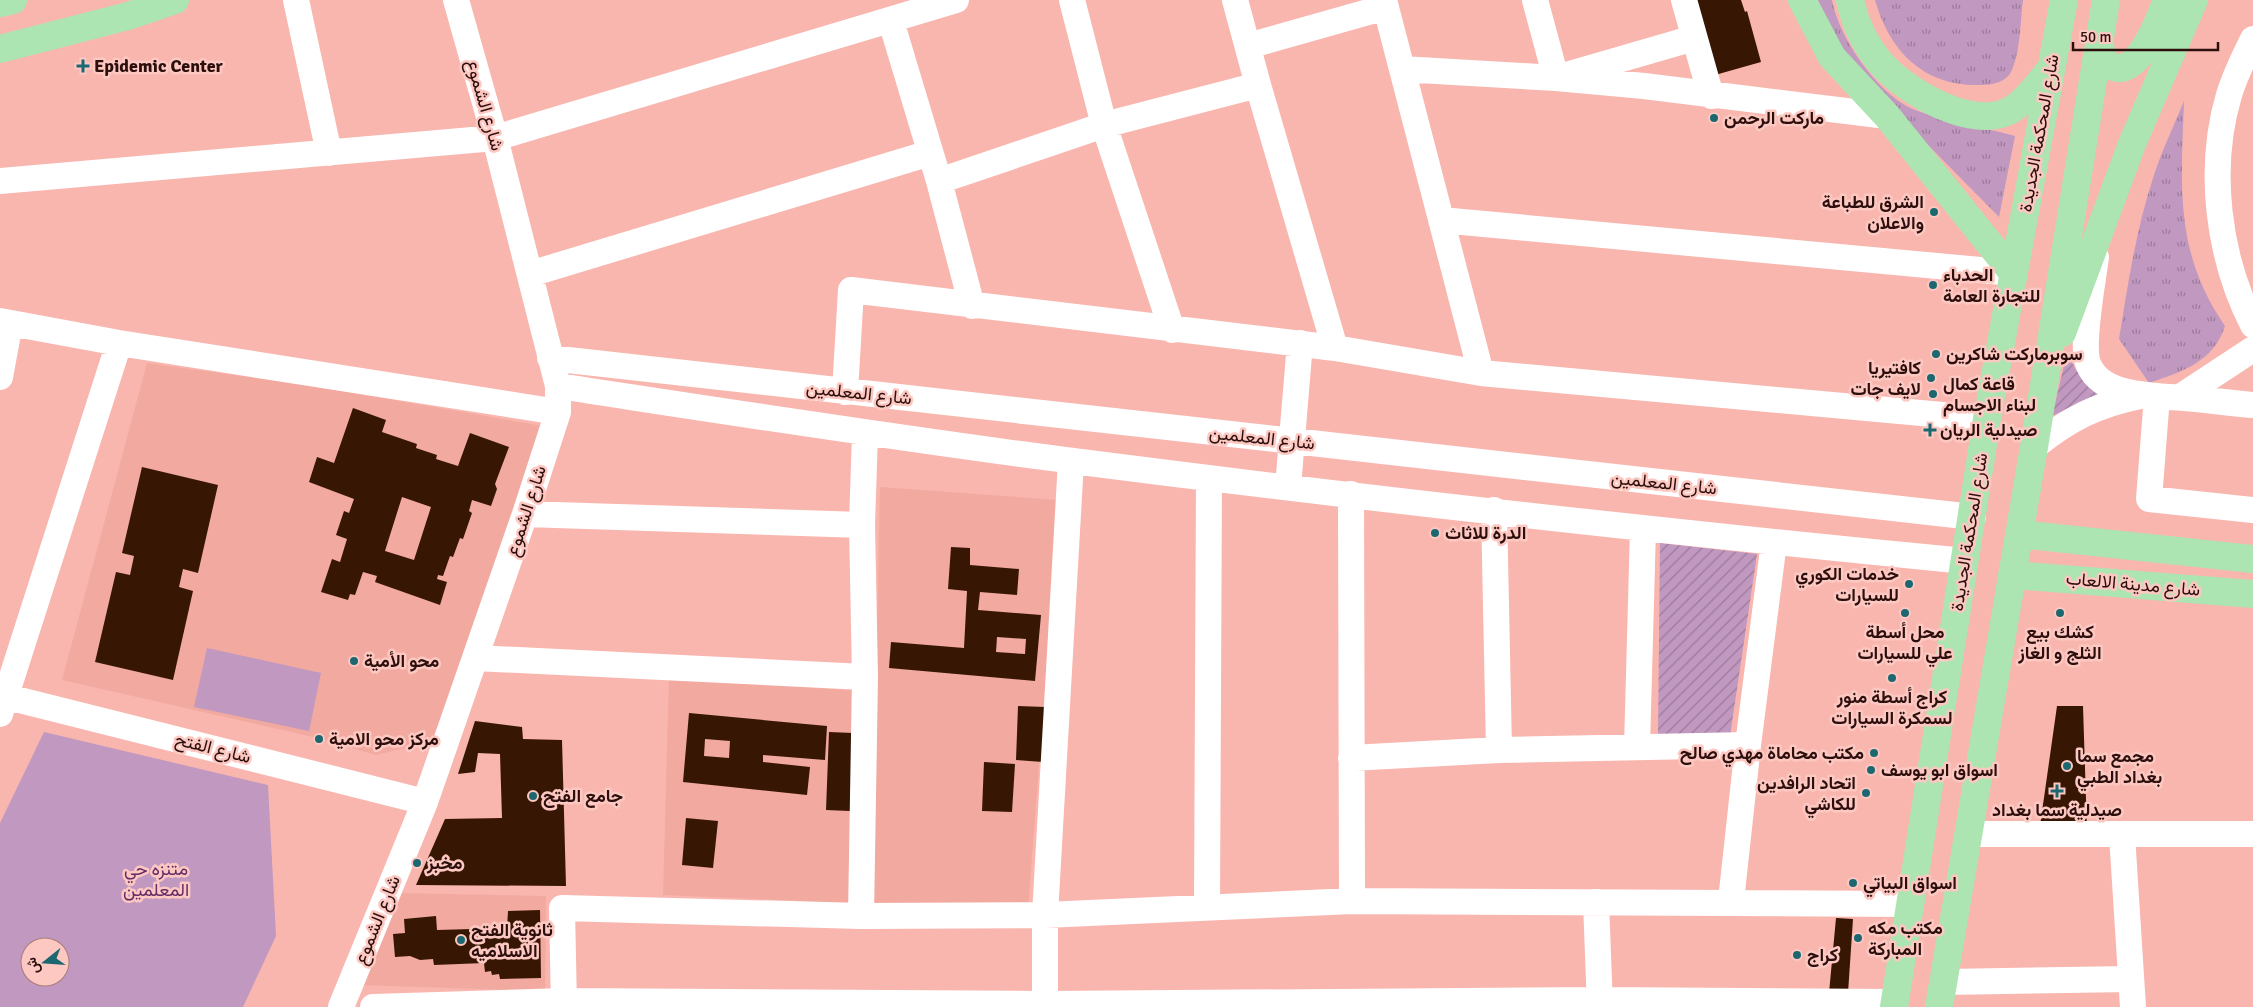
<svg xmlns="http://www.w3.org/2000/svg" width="2253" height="1007" font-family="Signika,Vazirmatn,sans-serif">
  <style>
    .built { fill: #f2a9a0 }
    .grass { fill: url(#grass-tufts) }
    .park { fill: #c098c0; fill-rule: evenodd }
    .garden { fill: url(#garden-furrows) }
    .building { fill: #371604; fill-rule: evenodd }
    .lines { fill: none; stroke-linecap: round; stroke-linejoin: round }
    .minor { stroke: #fff; stroke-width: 26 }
    .major { stroke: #ace5b2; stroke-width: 28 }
    .poi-dot { fill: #1c6770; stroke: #fcc8c1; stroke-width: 2 }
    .labels { text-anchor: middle; stroke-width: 5; stroke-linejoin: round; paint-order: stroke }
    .poi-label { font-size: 18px; font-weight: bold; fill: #2c0e0c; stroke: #fcc8c1; text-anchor: start }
    .street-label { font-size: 18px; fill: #2c0e0c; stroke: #fcc8c1 }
    .park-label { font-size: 18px; fill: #652b67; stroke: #fcc8c1 }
  </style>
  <defs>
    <pattern id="grass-tufts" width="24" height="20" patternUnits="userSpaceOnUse" patternTransform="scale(1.25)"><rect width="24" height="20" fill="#c098c0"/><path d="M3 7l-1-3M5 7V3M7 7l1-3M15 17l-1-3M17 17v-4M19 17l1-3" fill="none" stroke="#9c7a9a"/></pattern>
    <pattern id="garden-furrows" width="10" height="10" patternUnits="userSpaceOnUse" patternTransform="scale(1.25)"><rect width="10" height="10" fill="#c098c0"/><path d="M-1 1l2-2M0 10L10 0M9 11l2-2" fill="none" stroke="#9c7a9a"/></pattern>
  </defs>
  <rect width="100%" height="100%" fill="#f9b6ae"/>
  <path class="built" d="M147 363 313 386 543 426 434 741 376 755 313 737 62 680Z
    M880 487 1059 500 1028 910 871 906Z
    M669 677 857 691 852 903 663 895Z
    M398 893 546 896 545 991 358 985Z"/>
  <path class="grass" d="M1815 0H1832C1839 38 1878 95 1915 110 1947 122 1982 127 2015 136L1999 217 1860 76 1839 49Z
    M1875 0H2023C2020 22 2021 51 2011 72 2006 82 1992 85 1981 85 1925 87 1890 53 1875 0Z
    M2184 101C2181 186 2174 252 2225 326 2214 362 2181 372 2149 383L2119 339C2128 284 2136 229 2154 175 2162 150 2174 126 2184 101Z"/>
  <path class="park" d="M207 648 321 673 309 731 194 707Z
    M44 732 268 785 276 936 243 1007H0V823ZM30 947H60V977H30Z"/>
  <path class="garden" d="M2067 353 2076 370 2098 395 2052 416Z
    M1660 543 1757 554 1730 736 1658 735Z"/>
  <path class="building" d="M1694 0H1741L1745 12 1747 11 1761 62 1715 75Z
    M353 408 386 420 382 432 417 444 416 448 437 455 436 459 458 466 470 433 509 447 495 484 497 489 491 506 472 500 469 511 472 513 463 539 460 538 453 557 450 556 443 576 438 575 437 579 447 582 440 605 375 582 377 576 363 572 355 595 350 594 348 600 321 592 332 559 340 562 347 539 336 535 344 511 349 513 354 499 309 482 317 457 334 463ZM402 497 431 507 414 560 385 551Z
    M142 467 218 485 198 573 183 569 179 587 193 591 173 680 95 662 116 572 130 575 134 556 122 553Z
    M951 547 970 548V565L1019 569 1017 595 980 592 978 610 1041 615 1035 681 889 668 891 642 964 648 967 591 948 589ZM997 637 1026 639 1025 654 996 652Z
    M1018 706 1045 707 1043 762 1016 760Z
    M2057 706H2083L2087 830 2040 826Z
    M689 713 827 726 825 760 763 755V762L810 767 807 795 683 782ZM705 739 730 741 729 758 704 756Z
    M475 721 522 727 523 739 562 740 566 886 416 885 445 819 502 818 500 754 478 753 475 772 458 774Z
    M829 732 853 733 850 811 826 810Z
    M984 762 1015 764 1012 812 982 811Z
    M686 818 718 821 713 868 682 865Z
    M540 910 541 978 500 979 499 974 492 975 491 971 485 972 484 963 434 965 433 959 420 960 410 956 395 957 393 934 405 933 404 919 436 916 437 930 507 928 508 911Z
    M1836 918 1853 919 1848 993H1829Z"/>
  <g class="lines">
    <path class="minor" d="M296 0 329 153
      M1072 0 1104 125 1172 330
      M1235 0 1258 85 1335 348
      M1384 0 1481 373
      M1535 0 1556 78 1694 38
      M1684 0 1711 96
      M891 21 939 181 972 306
      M2253 39C2244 57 2235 75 2229 95 2207 169 2218 257 2253 325
      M1248 46 1386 7
      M1402 69 1556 78 1644 86 1887 116
      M0 181 495 138 956 0
      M939 181 1104 125 1258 85
      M1441 220 2013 273
      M2096 257C2093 281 2082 338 2087 360 2097 398 2154 395 2184 398 2207 400 2230 403 2253 405
      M530 274 930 153
      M0 321 119 343 558 412
      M550 358 1973 517
      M0 377 10 323
      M558 386C729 412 901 439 1073 461 1369 499 1667 532 1965 561
      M845 392 851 290 1335 348 1481 373 1987 419
      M2157 396 2149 499 2253 510
      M2180 397 2253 349
      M2034 447C2069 419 2096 405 2140 396
      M1288 487 1300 343
      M1351 494 1352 901
      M1494 510 1499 750
      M525 514 862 525
      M475 658 865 677
      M0 695 425 802
      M0 714 119 343
      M1637 747 1643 528
      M1351 758 1499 750 1748 745
      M1969 834H2253
      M2122 835 2133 1007
      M1731 901 1748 745 1774 542
      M1596 902 1600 1007
      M1207 907 1209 478
      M861 916 865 677 862 525 865 433
      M1944 982 2131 979
      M341 1007 425 802 525 514 558 412V386L495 138 456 0
      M373 1007 564 1001 1045 1004 1600 1000 1895 1002
      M564 1007 562 908 861 916 1045 915 1352 901 1909 904
      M1045 1007V915L1071 461"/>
    <path class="major" d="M1802 0 1832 57 1887 116 2013 273
      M1850 0C1855 23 1864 43 1879 61 1905 92 1972 131 2011 110 2027 101 2039 82 2051 69
      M0 3 13 0
      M2100 39C2100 49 2101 61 2111 66 2138 80 2160 18 2167 0
      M0 49 128 16 175 0
      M2062 333 2132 144 2194 0
      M2019 534 2253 559
      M2012 575 2253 594
      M1894 1007 1987 419 2064 0
      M1939 1007 2034 447 2106 0"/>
  </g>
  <g class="poi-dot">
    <path d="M80.5 58.5h5v5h5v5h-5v5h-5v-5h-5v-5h5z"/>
    <circle cx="1714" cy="118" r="5"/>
    <circle cx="1934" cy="212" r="5"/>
    <circle cx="1933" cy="285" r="5"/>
    <circle cx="1936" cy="354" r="5"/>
    <circle cx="1931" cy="378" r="5"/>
    <circle cx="1933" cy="394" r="5"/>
    <path d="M1927.5 422.5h5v5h5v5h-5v5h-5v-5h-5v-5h5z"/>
    <circle cx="1435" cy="533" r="5"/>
    <circle cx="1909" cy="584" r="5"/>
    <circle cx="1905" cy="613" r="5"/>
    <circle cx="2060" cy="613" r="5"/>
    <circle cx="354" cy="661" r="5"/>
    <circle cx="1892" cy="678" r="5"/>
    <circle cx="319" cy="739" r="5"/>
    <circle cx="1874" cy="753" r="5"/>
    <circle cx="2067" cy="766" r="5"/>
    <circle cx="1871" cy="770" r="5"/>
    <path d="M2054.5 783.5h5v5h5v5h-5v5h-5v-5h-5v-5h5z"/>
    <circle cx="1866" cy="793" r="5"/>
    <circle cx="533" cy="796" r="5"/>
    <circle cx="417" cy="863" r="5"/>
    <circle cx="1853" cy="883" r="5"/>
    <circle cx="1858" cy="938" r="5"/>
    <circle cx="461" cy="940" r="5"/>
    <circle cx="1797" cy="955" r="5"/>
  </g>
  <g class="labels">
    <g class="poi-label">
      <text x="94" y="72">Epidemic Center</text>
      <text x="1724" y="124">ماركت الرحمن</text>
      <text x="1924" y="208" text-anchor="end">الشرق للطباعة<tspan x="1924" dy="21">والاعلان</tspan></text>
      <text x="1943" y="281">الحدباء<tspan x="1943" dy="21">للتجارة العامة</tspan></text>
      <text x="1946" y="360">سوبرماركت شاكرين</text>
      <text x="1921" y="374" text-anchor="end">كافتيريا<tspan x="1921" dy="21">لايف جات</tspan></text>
      <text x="1943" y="390">قاعة كمال<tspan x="1943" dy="21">لبناء الاجسام</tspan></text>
      <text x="1940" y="436">صيدلية الريان</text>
      <text x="1445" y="539">الدرة للاثاث</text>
      <text x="1899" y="580" text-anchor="end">خدمات الكوري<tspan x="1899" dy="21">للسيارات</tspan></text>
      <text x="1905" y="638" text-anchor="middle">محل أسطة<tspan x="1905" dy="21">علي للسيارات</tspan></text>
      <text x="2060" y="638" text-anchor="middle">كشك بيع<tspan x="2060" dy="21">الثلج و الغاز</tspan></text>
      <text x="364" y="667">محو الأمية</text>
      <text x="1892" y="703" text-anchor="middle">كراج أسطة منور<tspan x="1892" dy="21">لسمكرة السيارات</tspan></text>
      <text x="329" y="745">مركز محو الامية</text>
      <text x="1864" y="759" text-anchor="end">مكتب محاماة مهدي صالح</text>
      <text x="2077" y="762">مجمع سما<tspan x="2077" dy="21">بغداد الطبي</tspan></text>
      <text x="1881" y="776">اسواق ابو يوسف</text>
      <text x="1856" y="789" text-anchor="end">اتحاد الرافدين<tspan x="1856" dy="21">للكاشي</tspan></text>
      <text x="543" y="802">جامع الفتح</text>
      <text x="2057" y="816" text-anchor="middle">صيدلية سما بغداد</text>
      <text x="427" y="869">مخبز</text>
      <text x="1863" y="889">اسواق البياتي</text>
      <text x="1868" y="934">مكتب مكه<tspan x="1868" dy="21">المباركة</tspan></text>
      <text x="471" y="936">ثانوية الفتح<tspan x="471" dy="21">الاسلاميه</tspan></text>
      <text x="1807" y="961">كراج</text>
    </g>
    <g class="street-label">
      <text transform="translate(485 105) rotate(74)" y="6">شارع الشموع</text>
      <text transform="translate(2039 133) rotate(-80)" y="6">شارع المحكمة الجديدة</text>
      <text transform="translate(859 393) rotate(6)" y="6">شارع المعلمين</text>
      <text transform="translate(1262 438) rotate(6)" y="6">شارع المعلمين</text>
      <text transform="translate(1664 483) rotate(6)" y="6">شارع المعلمين</text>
      <text transform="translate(526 511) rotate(-72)" y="6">شارع الشموع</text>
      <text transform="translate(1969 532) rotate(-81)" y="6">شارع المحكمة الجديدة</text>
      <text transform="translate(2133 584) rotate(5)" y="6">شارع مدينة الالعاب</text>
      <text transform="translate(213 748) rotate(14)" y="6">شارع الفتح</text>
      <text transform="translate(377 920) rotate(-68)" y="6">شارع الشموع</text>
    </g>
    <g class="park-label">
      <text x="156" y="875">متنزه حي<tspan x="156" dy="21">المعلمين</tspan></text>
    </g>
  </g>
  <g transform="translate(45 962) rotate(253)"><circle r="24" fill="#fcc8c1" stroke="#a97e79"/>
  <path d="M0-4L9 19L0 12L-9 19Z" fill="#1c6770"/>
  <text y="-8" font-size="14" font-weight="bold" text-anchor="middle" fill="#2c0e0c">ش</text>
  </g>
  <path d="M2073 42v8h145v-8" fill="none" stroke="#2c0e0c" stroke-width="2.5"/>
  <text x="2080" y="42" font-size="15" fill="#2c0e0c" stroke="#fcc8c1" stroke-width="4" paint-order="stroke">50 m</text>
</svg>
